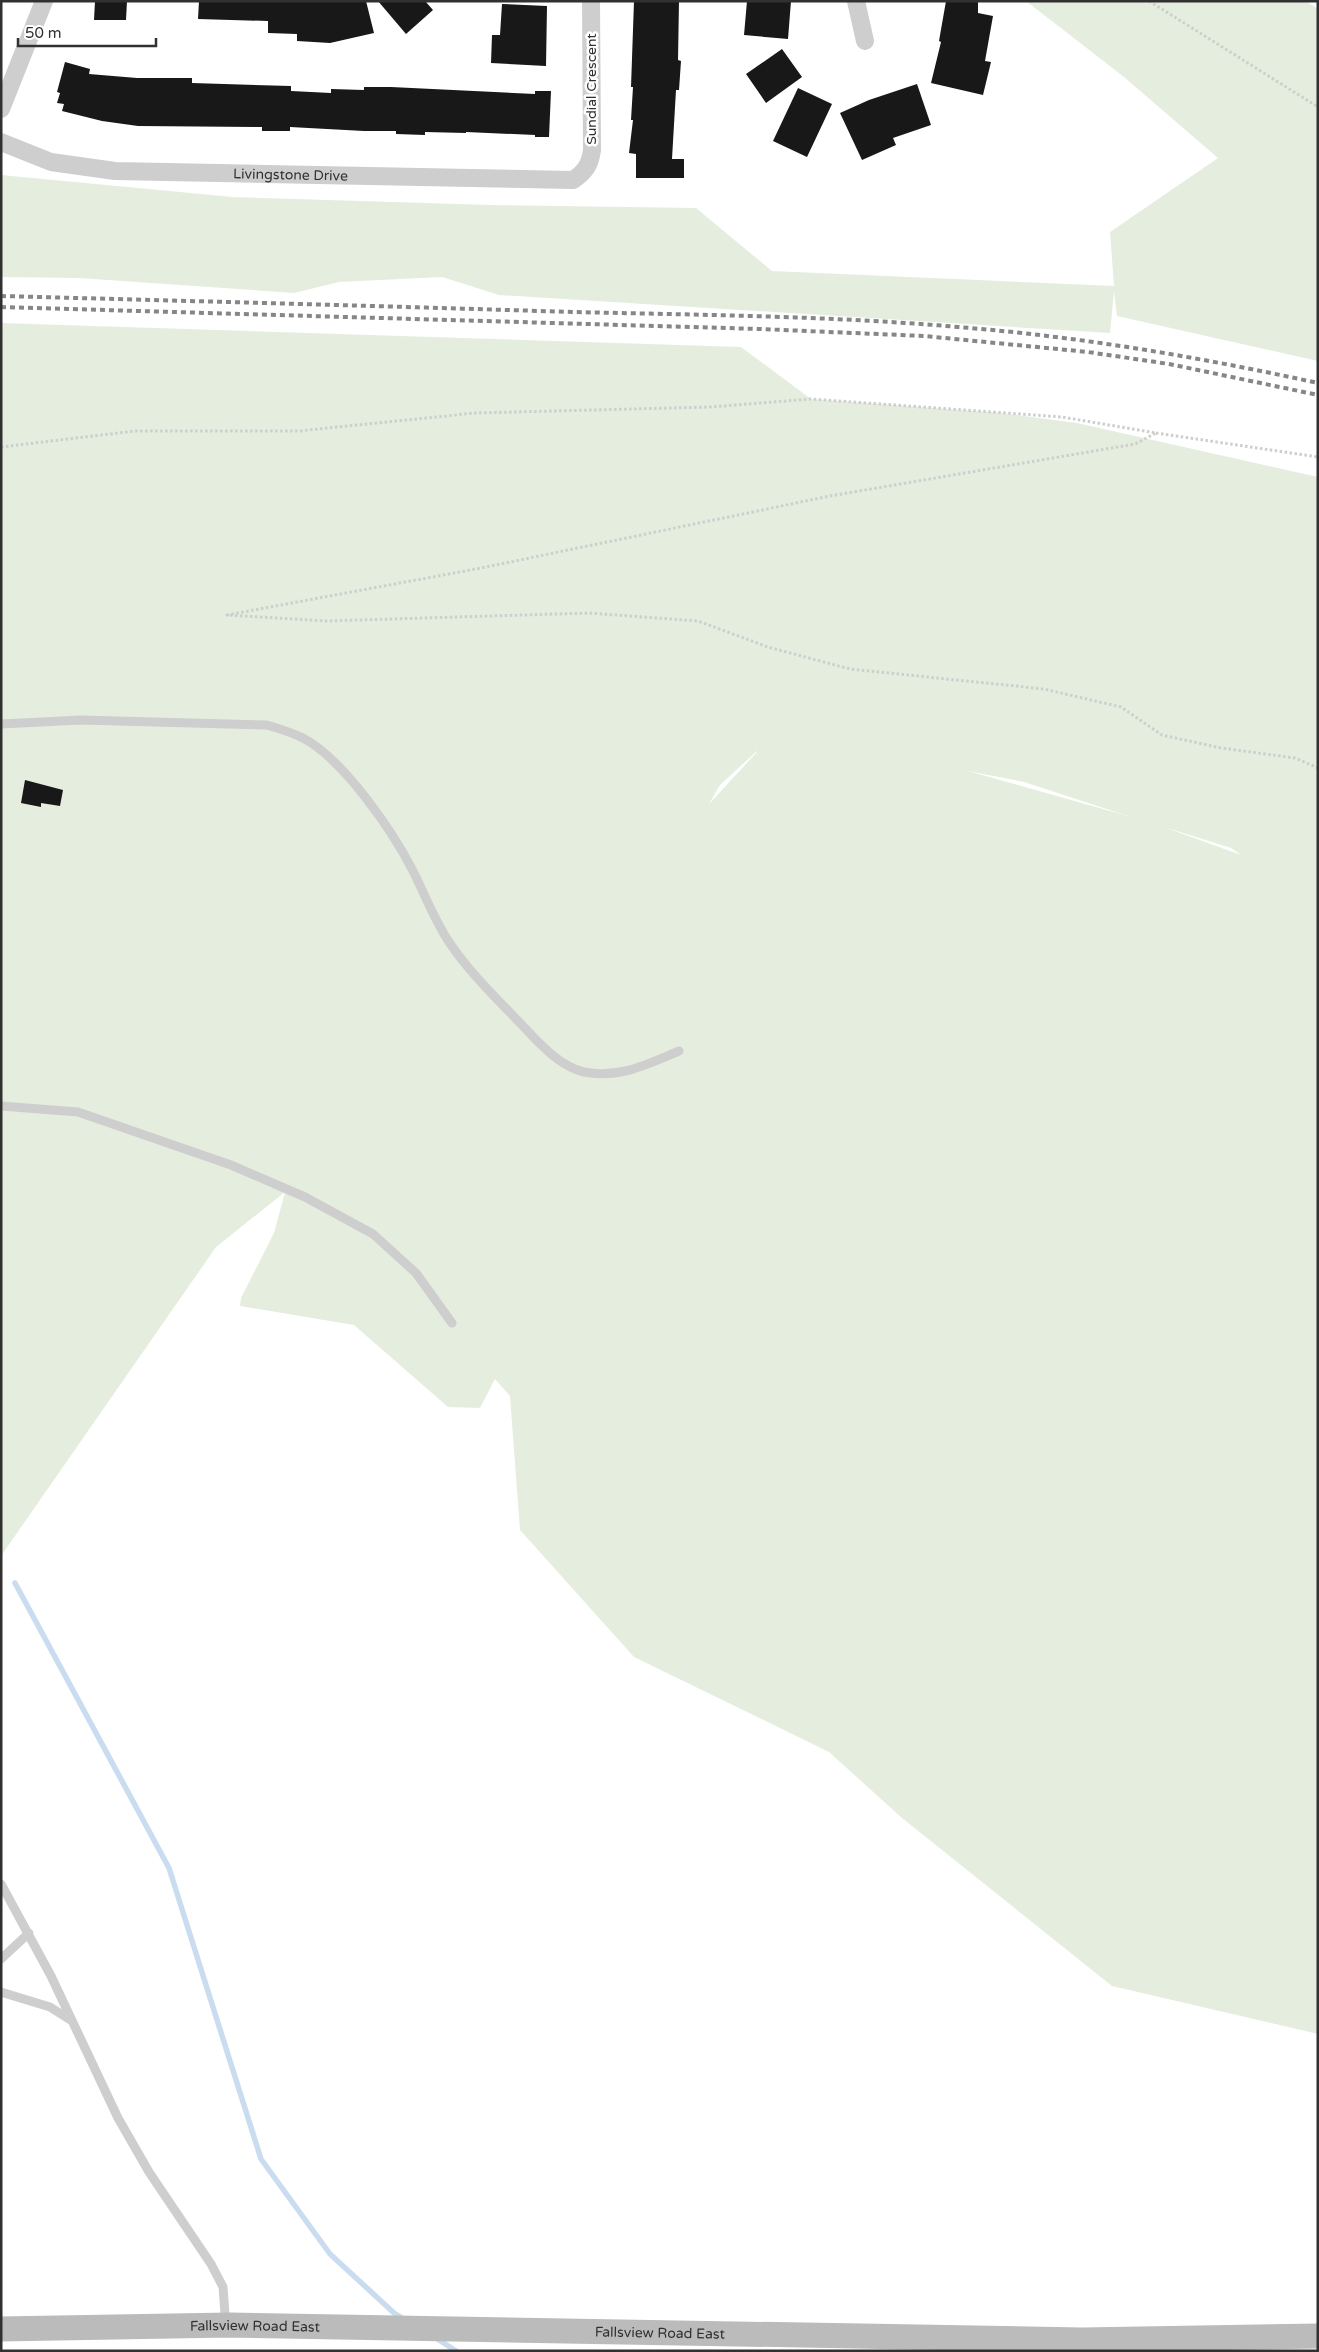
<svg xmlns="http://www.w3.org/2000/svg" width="1319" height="2352" font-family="'Varela Round',sans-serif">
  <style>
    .green { fill: #e5eede; fill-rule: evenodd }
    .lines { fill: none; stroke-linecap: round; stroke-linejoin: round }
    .stream { stroke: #cadcef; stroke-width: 5.5 }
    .building { fill: #181818 }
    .path { stroke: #cecece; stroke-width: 3; stroke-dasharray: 2.5 2.5; stroke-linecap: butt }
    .lane { stroke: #cecece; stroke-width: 9 }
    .street { stroke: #cecece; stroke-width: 18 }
    .secondary { stroke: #bbb; stroke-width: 25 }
    .rail { stroke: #868686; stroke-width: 4; stroke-dasharray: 5 4; stroke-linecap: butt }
    .labels { text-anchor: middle; stroke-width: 5; stroke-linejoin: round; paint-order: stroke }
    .street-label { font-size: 14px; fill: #313131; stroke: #fff }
  </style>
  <rect width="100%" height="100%" fill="#fff"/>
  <path class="green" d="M1026 1H1306L1318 9V361L1117 316 1114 291 1110 333 499 295 442 277 339 282 294 293 79 278 1 277V175L233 197 491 205 696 208 772 271 1114 286 1110 232 1218 158 1124 77Z
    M1 323 741 347 811 399 1001 413 1077 423 1318 477V2034L1112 1986 902 1818 829 1752 634 1657 520 1530 510 1396 495 1379 480 1408 448 1407 354 1325 240 1306 241 1298 274 1233 285 1192 216 1247 1 1556ZM757 751V752L709 804 720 785ZM968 771 1024 782 1128 816ZM1164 827 1231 848 1241 855Z"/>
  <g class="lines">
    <path class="stream" d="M15 1583 169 1868 261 2159 330 2254 394 2313 404 2319
      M436 2338 456 2351"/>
  </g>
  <path class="building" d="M95 1H127L126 20H94Z
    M199 1H366L374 33 330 43 297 41V34L268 33V21L198 19Z
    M378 1H425L433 10 406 34Z
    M634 1H679L678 60 681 61 679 90H676L672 159H684V178H636V154L629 153 633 120H631L633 87H631Z
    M747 1H791L788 39 744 35Z
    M946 1H978V13L993 16 985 61 991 62 983 95 931 83 941 42 939 41Z
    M502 4 547 6 546 66 491 63 492 35H500Z
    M782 49 802 77 766 103 746 74Z
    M65 62 90 69 89 74 137 78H192V83L291 86V91L331 93V89L364 90V87H391L535 94V91H551L549 137H535V135L466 132V133L425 132V135L396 134V131H364L290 127V131H262V127L138 126 102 121 62 111 64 104 57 103 60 93 57 92Z
    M917 84 931 125 893 138 896 145 862 160 840 113 869 100Z
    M798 88 832 104 807 157 773 141Z
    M25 780 63 790 60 806 41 803V807L21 803Z"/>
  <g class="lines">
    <path class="path" d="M1149 1 1318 107
      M1156 433 1318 457
      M1 447 135 431H299L475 413 710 407 811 399 1062 417 1156 433 1135 444 830 496 481 568 227 615 326 621 589 613 698 621 768 647 850 669 1044 689 1121 707 1162 735 1221 748 1295 758 1318 768"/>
    <path class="lane" d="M1 724 81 720 267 725C280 729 291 732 303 738 343 759 392 830 413 871 425 895 434 919 449 942 469 972 497 999 522 1025 539 1043 559 1066 584 1072 619 1079 648 1064 679 1051
      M1 1106 78 1112 231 1165 305 1197 373 1234 416 1273 452 1323
      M1 1884 51 1976 118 2118 149 2172 211 2264 223 2287 225 2314 228 2323
      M1 1959 29 1933
      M1 1992 50 2007 72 2021"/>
    <g class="street">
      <path d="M856 1 865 41"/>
      <path d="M1 109 44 1"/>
      <path id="s1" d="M1 142 51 162 115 171 573 180C585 172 590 165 592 150L591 1"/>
    </g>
    <path class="secondary" id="s2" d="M1 2329 229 2325 1082 2340 1318 2336"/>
    <path class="rail" d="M1 296C192 301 382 306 572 312 705 315 838 316 970 328 1088 338 1203 358 1318 383
      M1 307 760 329 924 336 1088 352 1169 364 1318 395"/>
  </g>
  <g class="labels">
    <g class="street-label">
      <text transform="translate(591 89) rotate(-90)" y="5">Sundial Crescent</text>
      <text dy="5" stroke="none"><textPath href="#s1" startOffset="294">Livingstone Drive</textPath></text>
      <text dy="5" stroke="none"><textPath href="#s2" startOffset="254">Fallsview Road East</textPath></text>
      <text dy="5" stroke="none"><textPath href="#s2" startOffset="659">Fallsview Road East</textPath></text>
    </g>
  </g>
  <rect width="1319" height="2352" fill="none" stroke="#313131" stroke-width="5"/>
  <path d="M18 38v8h138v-8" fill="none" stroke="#313131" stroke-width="2.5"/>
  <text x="25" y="38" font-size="15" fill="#313131" stroke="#ffffff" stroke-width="4" paint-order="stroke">50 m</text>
</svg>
